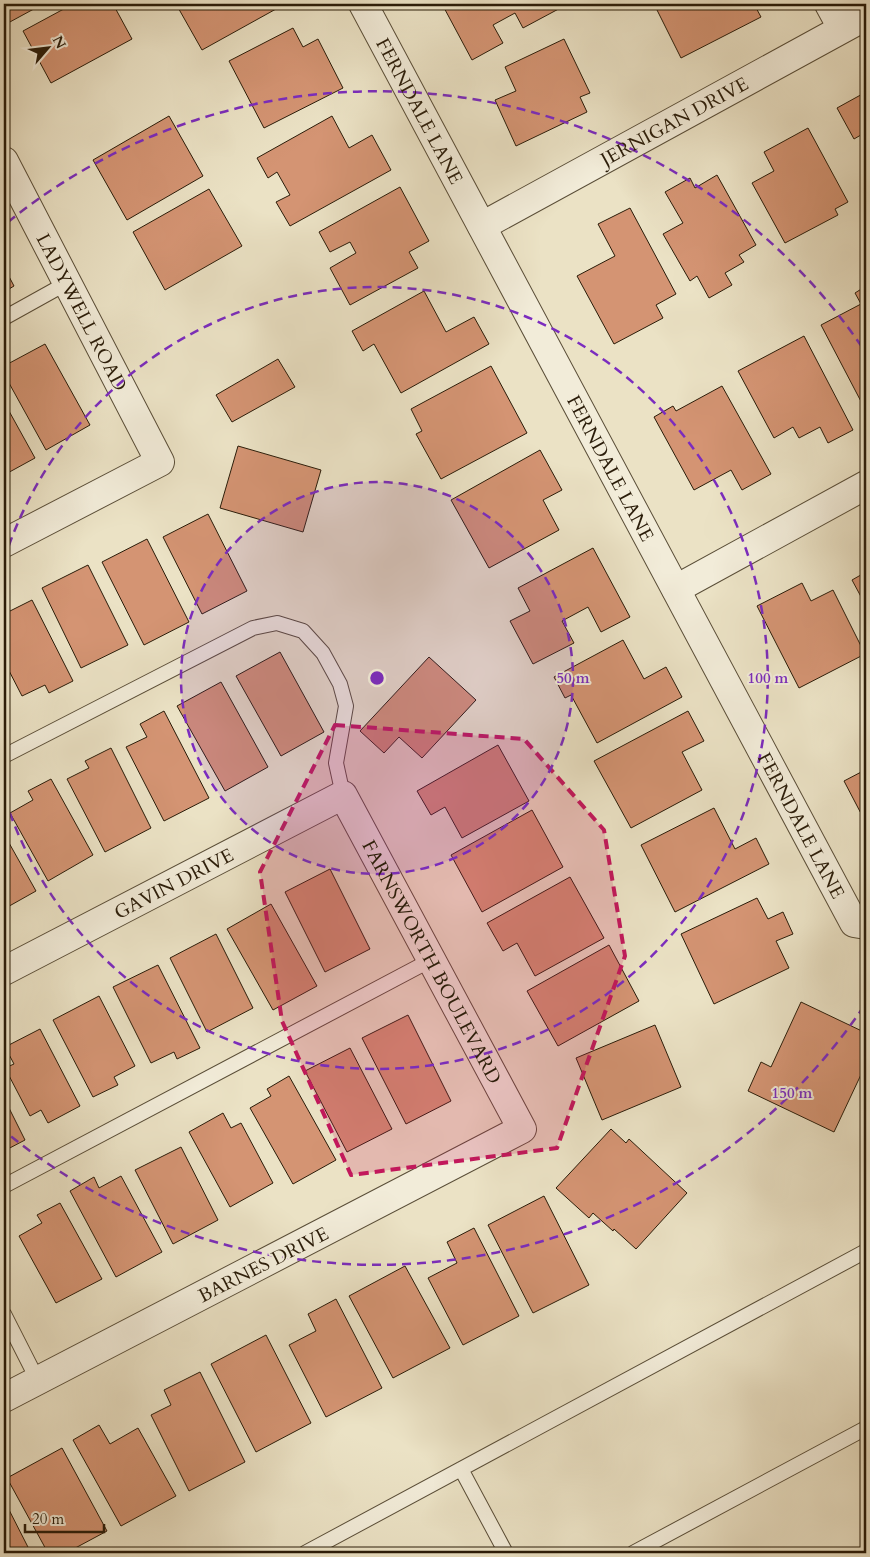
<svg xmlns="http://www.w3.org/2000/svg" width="870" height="1557" font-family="Cardo,serif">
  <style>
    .building { fill: #d49473; stroke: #2a1c09 }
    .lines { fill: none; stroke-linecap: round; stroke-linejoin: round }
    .service-casing { stroke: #5a4e38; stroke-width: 16 }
    .minor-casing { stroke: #5a4e38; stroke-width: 30 }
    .service { stroke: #f2ecd9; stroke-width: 14 }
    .minor { stroke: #f2ecd9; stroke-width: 28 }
    .marked { fill: #c2185b; fill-opacity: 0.2; stroke: #c2185b; stroke-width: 4; stroke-dasharray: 10 6; stroke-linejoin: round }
    .ring { fill: none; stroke: #7b2cbf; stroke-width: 2.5; stroke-dasharray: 9 6 }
    .labels { text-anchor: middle; stroke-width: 4; stroke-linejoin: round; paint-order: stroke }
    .street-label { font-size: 19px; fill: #2a1c09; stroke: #f2ecd9 }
    .centre { fill: #7b2cbf; stroke: #f2ecd9; stroke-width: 2.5 }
    .ring-label { font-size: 15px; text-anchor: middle; font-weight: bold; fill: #7b2cbf; stroke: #f2ecd9; stroke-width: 4; stroke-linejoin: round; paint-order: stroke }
  </style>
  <rect width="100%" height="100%" fill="#ebe2c5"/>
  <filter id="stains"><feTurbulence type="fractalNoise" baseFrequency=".004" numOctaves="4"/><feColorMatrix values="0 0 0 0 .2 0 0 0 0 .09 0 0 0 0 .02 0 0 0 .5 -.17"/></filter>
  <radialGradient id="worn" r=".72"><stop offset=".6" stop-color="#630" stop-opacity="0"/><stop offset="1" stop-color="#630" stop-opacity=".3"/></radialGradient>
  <path class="building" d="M4 4H43L8 23 4 14Z
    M73 4H113L132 39 51 83 23 31Z
    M176 4H285L202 50Z
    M442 4H565L566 5 523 28 515 13 493 25 503 43 472 60Z
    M654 4H754L761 17 681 58Z
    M293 28 303 47 318 39 343 88 264 128 229 61Z
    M564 39 590 93 580 97 587 112 516 146 495 100 516 91 505 67Z
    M866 92V132L854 139 837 108Z
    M169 116 203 176 127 220 93 160Z
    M332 116 349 148 372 135 391 170 290 226 276 202 290 195 277 172 268 178 257 158Z
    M808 128 848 202 835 209 838 215 785 243 752 183 774 171 764 152Z
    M717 175 756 245 739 255 744 262 725 273 732 285 709 298 697 276 690 281 663 234 683 223 665 192 690 178 695 188Z
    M400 187 429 241 409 252 418 268 350 305 330 268 356 253 350 242 330 252 319 232Z
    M209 189 242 246 165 290 133 232Z
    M630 208 676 294 656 305 663 318 614 344 577 276 615 256 598 224Z
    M4 267 14 286 4 292Z
    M866 286V411L821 325 861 304 855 293Z
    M424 291 446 332 474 317 489 344 401 393 374 344 363 351 352 331Z
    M804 336 853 430 828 443 820 427 799 438 793 427 774 438 738 371Z
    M45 344 90 425 46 450 4 374V366Z
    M278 359 295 387 232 422 216 395Z
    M491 366 527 433 441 479 416 434 422 431 411 409Z
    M722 386 771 474 742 490 731 470 694 490 654 417 673 406 676 411Z
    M4 402 35 458 4 475Z
    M238 446 321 470 303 532 220 508Z
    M540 450 562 490 543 500 559 530 489 568 451 500Z
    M208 514 247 591 202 614 163 537Z
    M147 539 189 622 144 645 102 562Z
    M593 548 630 617 601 632 588 607 562 621 574 643 533 664 510 621 530 611 518 588Z
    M88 565 128 645 81 668 42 588Z
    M866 572V606L852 580Z
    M802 583 811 601 833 590 865 654 799 688 757 606Z
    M32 600 73 681 49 693 45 685 22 696 4 661V614Z
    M623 640 644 679 666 667 682 697 597 743 571 695 565 698 554 677Z
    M280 652 324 732 281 756 236 676Z
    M429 657 476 700 422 758 399 737 384 753 360 731Z
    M221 682 268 767 225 791 177 706Z
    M164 711 209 798 164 821 126 747 147 737 140 724Z
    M688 711 704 741 682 752 702 790 631 828 594 761Z
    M498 745 529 801 462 838 445 807 431 815 417 791Z
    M111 748 151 828 105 852 67 779 89 768 85 761Z
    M865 770 866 773V823L844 781Z
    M51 779 93 855 48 881 10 813 33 800 28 791Z
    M714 808 735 849 756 838 769 864 675 912 641 845Z
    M532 810 563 867 482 912 451 855Z
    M4 834 36 891 4 909Z
    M330 869 370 949 325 972 285 892Z
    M570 877 604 938 535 976 517 943 503 951 487 923Z
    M757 898 768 919 783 912 793 934 776 941 789 968 714 1004 681 934Z
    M271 904 317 986 273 1010 227 929Z
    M216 934 253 1008 207 1032 170 958Z
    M609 945 639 1001 558 1046 527 991Z
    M158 965 200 1048 177 1059 174 1052 151 1063 113 987Z
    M99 996 135 1066 114 1077 118 1085 93 1097 53 1020Z
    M801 1002 866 1033V1064L834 1132 748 1091 761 1062 771 1067Z
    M408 1015 451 1101 406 1124 362 1038Z
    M655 1025 681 1087 602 1120 576 1058Z
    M40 1029 80 1106 48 1123 41 1110 30 1116 5 1068 14 1064 5 1047Z
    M350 1048 392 1129 347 1152 305 1071Z
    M289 1076 336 1160 293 1184 250 1108 271 1096 267 1089Z
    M4 1098 25 1140 4 1151Z
    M223 1113 231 1128 241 1123 273 1183 230 1207 189 1132Z
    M611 1129 626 1143 629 1139 687 1193 636 1249 614 1229 613 1231 593 1213 589 1218 556 1188Z
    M181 1147 218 1220 173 1244 135 1170Z
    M121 1176 162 1252 116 1277 70 1191 94 1177 99 1188Z
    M544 1196 589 1285 533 1313 488 1225Z
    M60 1203 102 1279 56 1303 19 1236 42 1223 37 1215Z
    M474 1228 519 1316 463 1345 428 1278 457 1263 447 1242Z
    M405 1266 450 1348 393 1378 349 1296Z
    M336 1299 382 1388 326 1417 289 1345 316 1331 308 1314Z
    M266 1335 311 1423 256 1452 211 1364Z
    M200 1372 245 1462 189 1491 151 1415 171 1405 164 1390Z
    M99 1425 110 1444 138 1428 176 1496 121 1526 73 1440Z
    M62 1448 107 1531 66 1553H48L7 1478Z
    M4 1500 31 1553H4Z"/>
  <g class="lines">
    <g class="service-casing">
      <path id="service" d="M4 318 67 283
        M4 756 253 628 277 623 303 631 323 653 340 684 346 706 336 763 343 795
        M4 1186 431 960
        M4 1314 38 1381
        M461 1469 506 1553
        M305 1553 866 1251
        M633 1553 866 1428"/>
    </g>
    <g class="minor-casing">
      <g id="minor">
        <path id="s1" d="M363 4 854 923 866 925"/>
        <path d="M829 4 842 28"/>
        <path id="s2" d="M4 161 160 462 4 543"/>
        <path id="s3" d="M482 226 866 16"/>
        <path d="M676 589 866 485"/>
        <path id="s4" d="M4 971 343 795 522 1129 4 1398"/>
      </g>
    </g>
    <use href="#service" class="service"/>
    <use href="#minor" class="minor"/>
  </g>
  <path class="marked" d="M335 725 524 739 604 830 625 956 557 1148 351 1175 282 1021 260 872Z"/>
  <circle cx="377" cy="678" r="196" fill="#7b2cbf" fill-opacity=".12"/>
  <g class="ring">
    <circle cx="377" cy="678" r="196"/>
    <path d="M4 560A391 391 0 1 1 4 796"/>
    <path d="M864 1006A587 587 0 0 1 8 1134M8 222A587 587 0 0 1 864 350"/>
  </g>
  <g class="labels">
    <g class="street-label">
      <text dy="7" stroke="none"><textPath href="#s1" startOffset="121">FERNDALE LANE</textPath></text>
      <text dy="7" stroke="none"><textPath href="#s3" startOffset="219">JERNIGAN DRIVE</textPath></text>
      <text dy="7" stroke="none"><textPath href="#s2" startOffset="170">LADYWELL ROAD</textPath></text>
      <text dy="7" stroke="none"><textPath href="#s1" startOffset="526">FERNDALE LANE</textPath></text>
      <text dy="7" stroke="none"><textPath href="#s1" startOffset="931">FERNDALE LANE</textPath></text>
      <text dy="7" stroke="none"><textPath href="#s4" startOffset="191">GAVIN DRIVE</textPath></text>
      <text dy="7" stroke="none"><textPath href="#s4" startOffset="571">FARNSWORTH BOULEVARD</textPath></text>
      <text transform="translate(263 1264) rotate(-27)" y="7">BARNES DRIVE</text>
    </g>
  </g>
  <circle cx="377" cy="678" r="8" class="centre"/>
  <g class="ring-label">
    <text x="573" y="683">50 m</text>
    <text x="768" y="683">100 m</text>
    <text x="792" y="1098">150 m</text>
  </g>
  <rect width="870" height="1557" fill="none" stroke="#ebe2c5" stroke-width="20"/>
  <rect x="5" y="5" width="860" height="1547" fill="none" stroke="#2a1c09" stroke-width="2.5"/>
  <rect x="10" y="10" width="850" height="1537" fill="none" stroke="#2a1c09"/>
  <g transform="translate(48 48) rotate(62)" stroke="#f2ecd9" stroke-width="4" paint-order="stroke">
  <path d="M0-4L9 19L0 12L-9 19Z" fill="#2a1c09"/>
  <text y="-8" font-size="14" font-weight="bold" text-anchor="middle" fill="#2a1c09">N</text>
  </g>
  <path d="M25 1524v8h79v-8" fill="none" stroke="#2a1c09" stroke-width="2.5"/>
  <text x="32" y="1524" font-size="15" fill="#2a1c09" stroke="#f2ecd9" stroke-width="4" paint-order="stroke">20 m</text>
  <rect width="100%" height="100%" filter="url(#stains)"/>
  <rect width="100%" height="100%" fill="url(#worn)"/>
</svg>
